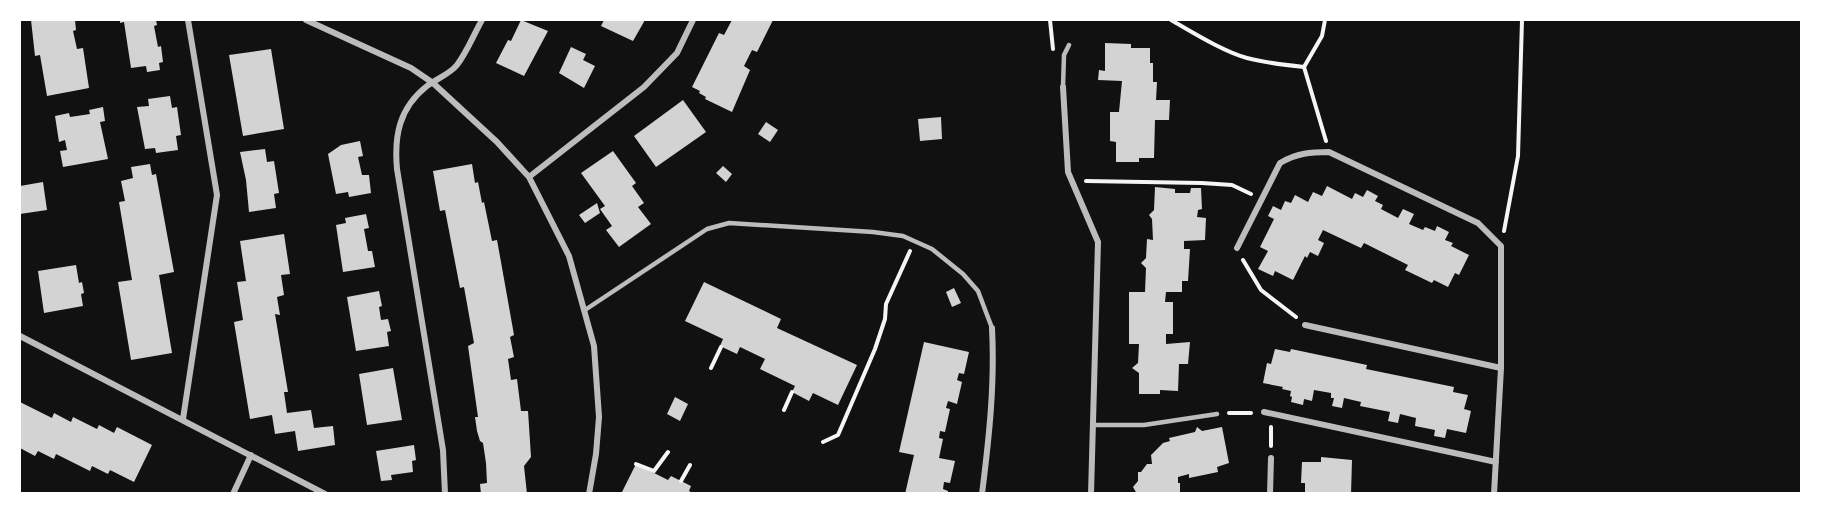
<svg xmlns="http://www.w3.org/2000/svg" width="1821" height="513" font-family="Bitter,serif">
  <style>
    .building { fill: #d3d3d3 }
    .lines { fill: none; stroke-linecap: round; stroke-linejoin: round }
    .path { stroke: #f5f5f5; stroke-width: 4 }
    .service { stroke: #bcbcbc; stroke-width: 4.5 }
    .minor { stroke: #bcbcbc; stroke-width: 6 }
  </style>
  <rect width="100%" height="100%" fill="#111"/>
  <path class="building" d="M31 20H75L76 30 73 31 77 49 83 48 89 88 47 96 40 55 35 56Z
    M120 20H156L157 25 154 26 158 47 161 46 163 62 159 63 160 70 147 72 146 66 131 68 124 22 120 23Z
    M521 20 548 31 524 76 496 63 508 40 511 41Z
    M604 20H645L633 41 601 26Z
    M732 20H773L757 52 752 50 744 66 750 70 732 112 705 99 706 97 699 93 700 91 692 87 719 33 724 35Z
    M1105 43 1131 44V48H1150V63H1153V82H1157L1156 100H1170L1169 120H1155L1154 158H1139V162H1116V142L1110 141V112H1119L1122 81 1098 80 1099 70 1105 71Z
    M571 47 586 54 583 60 595 66 584 88 559 73Z
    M271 49 284 129 243 136 229 55Z
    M170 96 172 108 177 107 181 135 176 136 178 150 156 153 155 148 145 149 137 107 149 106 148 99Z
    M683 100 706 132 656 167 634 136Z
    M103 107 105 121 100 122 108 159 63 167 60 151 67 150 65 140 59 142 55 116 69 113 70 117 90 114 89 110Z
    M941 117 942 139 920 141 918 119Z
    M766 122 778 130 770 142 758 134Z
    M360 141 363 156 358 157 362 175H369L371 193 349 197 348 192 336 194 328 154 341 145Z
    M265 149 267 162 274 161 279 193 274 194 276 208 249 212 246 180 240 152Z
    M613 151 636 183 632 186 644 203 638 207 651 224 619 247 606 230 612 226 600 209 605 206 581 173Z
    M150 164 152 175 156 174 174 272 159 275 172 353 131 360 118 282 132 280 119 202 125 201 121 181 133 178 131 167Z
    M472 164 475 183 478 182 482 203 484 202 492 241 497 240 501 262 514 335 510 337 514 357 508 359 511 380 517 379 521 411H528L531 457 524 466 527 494H481L480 484 487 483 486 463 483 443 480 441 477 431 475 417H478L468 346 474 343 464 287 460 288 445 210 440 211 433 171Z
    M723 166 732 174 726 182 716 173Z
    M43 182 47 210 20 214V186Z
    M1327 186 1352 199 1355 193 1363 197 1367 190 1378 196 1375 201 1383 205 1381 209 1398 218 1403 209 1414 214 1409 224 1423 230 1425 227 1435 231 1437 226 1449 232 1445 240 1453 243 1451 246 1469 255 1459 275 1455 273 1448 287 1434 280 1432 283 1405 270 1408 265 1364 243 1361 248 1323 230 1318 240 1324 243 1318 256 1310 252 1307 258 1305 256 1293 280 1275 271 1273 276 1258 269 1268 251 1260 247 1274 219 1268 216 1273 206 1281 210 1285 201 1291 203 1295 195 1308 202 1313 192 1322 196Z
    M1155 187 1175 189V193H1190L1191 188H1201L1202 209 1198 210 1197 217 1206 218 1205 240 1184 241V249H1190L1188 281H1182V292H1166L1165 302H1173V334H1166V344L1190 342 1188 364H1179L1178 391 1160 390V394H1139V373L1132 368 1138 363 1139 344H1129V292H1145L1146 268 1141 263 1146 258 1147 239 1153 240 1152 219 1149 215 1154 210Z
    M597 203 600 213 585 223 579 215Z
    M366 214 369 228 364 229 368 251H372L375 267 343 272 336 225 346 223 345 218Z
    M284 234 290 274 281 275 284 295 277 297 280 315 275 314 288 392H284L287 413 311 410 314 428 333 426 335 445 298 451 295 431 275 434 272 415 250 419 234 322 243 320 237 282 246 281 240 241Z
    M76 265 79 283 82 282 84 293 81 294 83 306 44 313 38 271Z
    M704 282 781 319 777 328 857 365 838 405 813 393 809 401 792 392 795 386 760 369 765 359 740 347 737 354 720 346 723 339 685 321Z
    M954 288 961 303 952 307 946 292Z
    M379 291 382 306 379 307 381 320 388 319 391 331 387 332 389 346 356 351 347 297Z
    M924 342 969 352 964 374 959 373 957 380 962 382 957 404 948 401 946 408 950 409 945 432 940 431 939 438 943 439 939 458 955 461 950 483 944 482 943 489 948 491V494H905L914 455 899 452Z
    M1275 349 1290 352 1291 349 1367 365 1366 369 1454 387 1453 392 1468 395 1464 409 1471 411 1466 433 1447 429 1445 438 1434 436 1435 430 1415 426 1416 418 1400 414 1398 423 1388 421 1390 412 1360 406 1361 402 1344 398 1342 408 1332 406 1334 398H1331V393L1314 390 1312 401 1304 399 1303 405 1291 402 1292 397 1290 396 1291 391 1282 389 1283 387 1263 383 1267 363 1271 364Z
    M393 368 402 420 367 425 359 374Z
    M675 397 688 404 680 421 667 414Z
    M20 402 52 418 54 413 71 422 73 417 97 429 99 425 114 433 117 427 152 445 134 482 110 470 108 474 92 466 90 471 56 454 54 459 38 451 35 456 20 448Z
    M1197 427 1202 431 1222 427 1229 463 1217 467 1218 472 1189 478V474L1178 477V483H1180V494H1137L1133 487 1138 481V472H1141L1147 464H1152L1151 455 1163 443 1170 441 1169 438 1195 432Z
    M414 445 416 460 412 461 413 472 391 475 392 480 381 481 376 451Z
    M1321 457 1352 460 1351 494H1305V483H1301L1302 462H1321Z
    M636 464 668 480 671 476 691 486 689 491 694 494H621Z"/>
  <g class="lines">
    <path class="path" d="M1050 20 1053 49
      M1171 20C1192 32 1224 52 1247 58 1266 63 1285 65 1304 67L1322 36 1325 20
      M1304 67 1326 141
      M1086 181 1202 183 1232 185 1251 194
      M1504 231 1518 156 1522 20
      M1243 260 1261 290 1296 317
      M711 368 721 347
      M784 410 792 392
      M1229 413H1251
      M823 442 838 435 875 349 885 319 886 304 910 251
      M1271 446V427
      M636 464 654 471 668 452
      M681 481 690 465"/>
    <path class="service" d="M1063 87 1064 55 1069 45
      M585 310 707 229 729 223 873 232 903 236 932 249 963 274 978 291 992 328
      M1093 425H1144L1217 414"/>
    <path class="minor" d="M306 20 411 68 433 83 497 142 529 177 569 256 594 346 599 417 596 454 589 494
      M1063 87 1068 172 1098 242 1091 494
      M529 177 644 87 677 53 693 20
      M1237 248 1280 163C1297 153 1311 152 1329 152L1478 223 1501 246V368L1494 494
      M1305 325 1501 368
      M20 336 325 494
      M1264 412 1496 462
      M183 419 217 195 188 20
      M233 494 251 455
      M445 494 443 450 397 169C394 136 399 108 427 86 436 79 450 74 457 65 467 52 474 34 482 20
      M982 494C989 438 995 384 992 328
      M1270 494 1271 458"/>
  </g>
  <rect width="1821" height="513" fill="none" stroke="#ffffff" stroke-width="42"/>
</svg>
